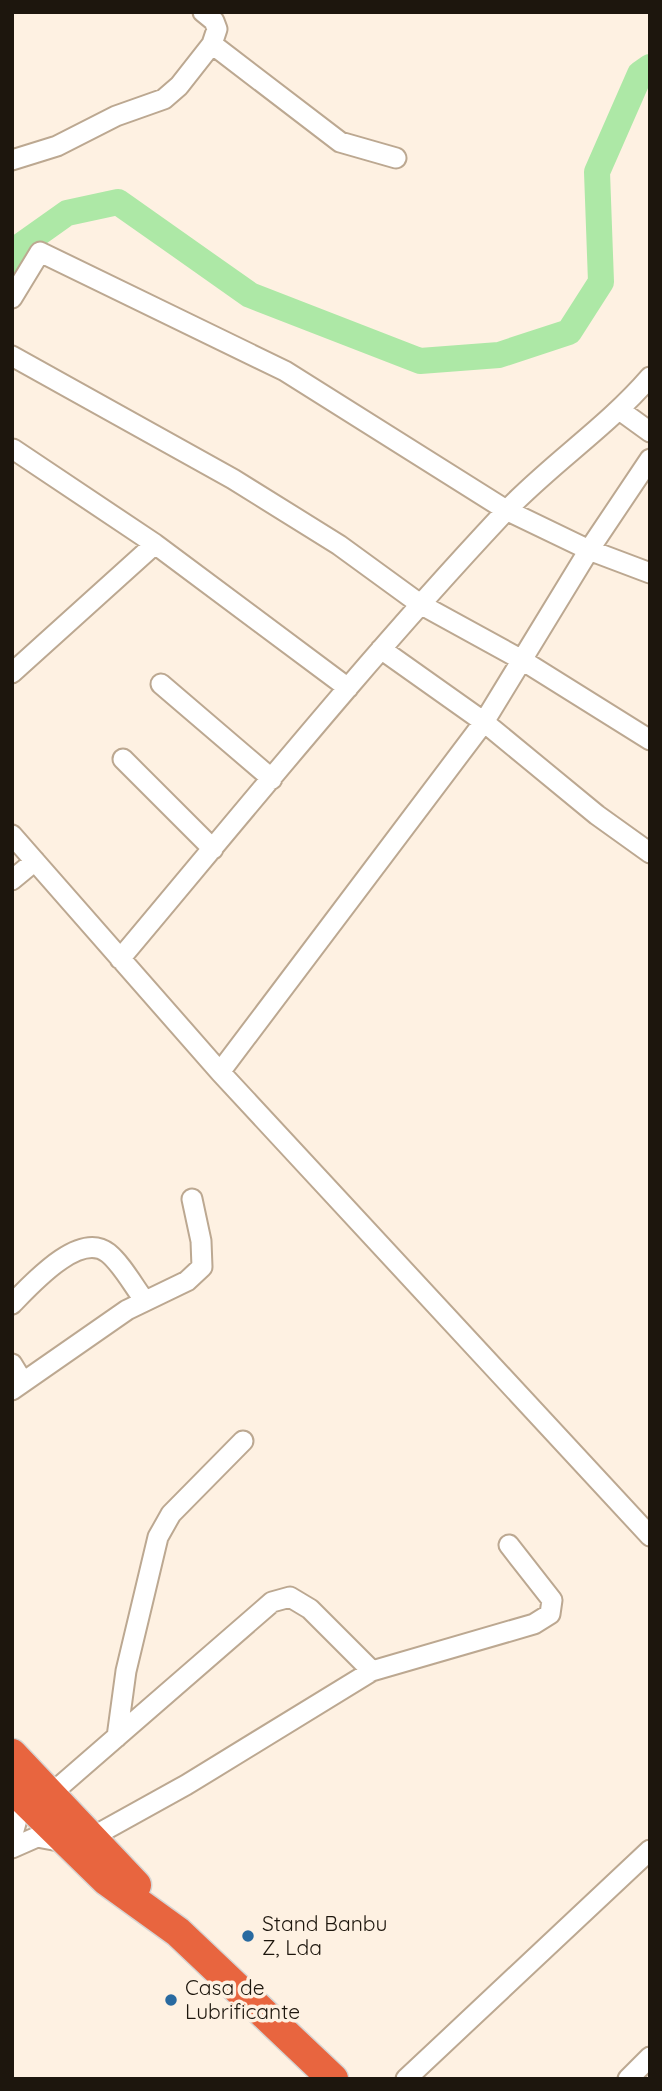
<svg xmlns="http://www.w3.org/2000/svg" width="662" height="2091" font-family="Quicksand,sans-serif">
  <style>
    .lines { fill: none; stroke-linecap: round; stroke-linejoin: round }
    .river { stroke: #ade8a6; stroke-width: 26 }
    .minor-casing { stroke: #bca891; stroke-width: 23 }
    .highway-casing { stroke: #d6d5d3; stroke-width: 33 }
    .minor { stroke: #fff; stroke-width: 19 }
    .highway { stroke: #e8653f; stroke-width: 30 }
    .poi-dot { fill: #296aa0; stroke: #fef1e2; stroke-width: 2.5 }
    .labels { text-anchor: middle; stroke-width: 7; stroke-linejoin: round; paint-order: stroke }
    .poi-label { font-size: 21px; fill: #1d160d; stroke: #fef1e2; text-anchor: start }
  </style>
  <rect width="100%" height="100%" fill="#fef1e2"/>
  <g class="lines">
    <path class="river" d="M12 260 19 247 67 213 118 202 250 295 420 361 499 355 569 332 601 282 597 172 640 74 650 67"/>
    <g class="minor-casing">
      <path id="minor" d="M212 44 340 142 396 158
        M12 160 57 146 116 116 164 99 179 86 212 44 217 29 214 21 203 12
        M12 298 40 252 285 371 506 510 589 550 650 573
        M12 356 233 479 339 545 420 604 522 660 650 740
        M621 411 650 432
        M13 449 155 544 348 688
        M381 649 484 722 597 815 650 853
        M12 673 155 544
        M161 684 272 779
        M123 759 213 849
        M12 835 220 1072 650 1536
        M12 880 35 861
        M120 959C246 809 369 657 503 514 549 465 606 428 650 377
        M220 1072 484 722 589 550 650 459
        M12 1304C30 1286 79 1230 108 1253 122 1264 134 1287 145 1301
        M12 1364 23 1382
        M12 1390 127 1310 187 1281 202 1267 201 1241 192 1199
        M117 1737 126 1671 158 1537 171 1514 243 1441
        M51 1794 272 1602 290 1597 310 1609 372 1671
        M12 1798 16 1823 12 1837
        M94 1836 186 1785 372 1671 534 1624 550 1614 552 1600 509 1545
        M12 1848 37 1837 64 1842
        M406 2079 650 1850
        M628 2079 650 2057"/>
    </g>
    <g class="highway-casing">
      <path id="highway" d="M12 1754 136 1885
        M12 1788 106 1880 178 1932 333 2079"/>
    </g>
    <use href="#minor" class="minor"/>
    <use href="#highway" class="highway"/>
  </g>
  <g class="poi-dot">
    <circle cx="248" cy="1936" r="7"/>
    <circle cx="171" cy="2000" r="7"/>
  </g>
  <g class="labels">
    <g class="poi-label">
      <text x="262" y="1931">Stand Banbu<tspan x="262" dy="24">Z, Lda</tspan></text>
      <text x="185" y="1995">Casa de<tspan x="185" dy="24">Lubrificante</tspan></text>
    </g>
  </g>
  <rect width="662" height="2091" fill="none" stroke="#1d160d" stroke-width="28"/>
</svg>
